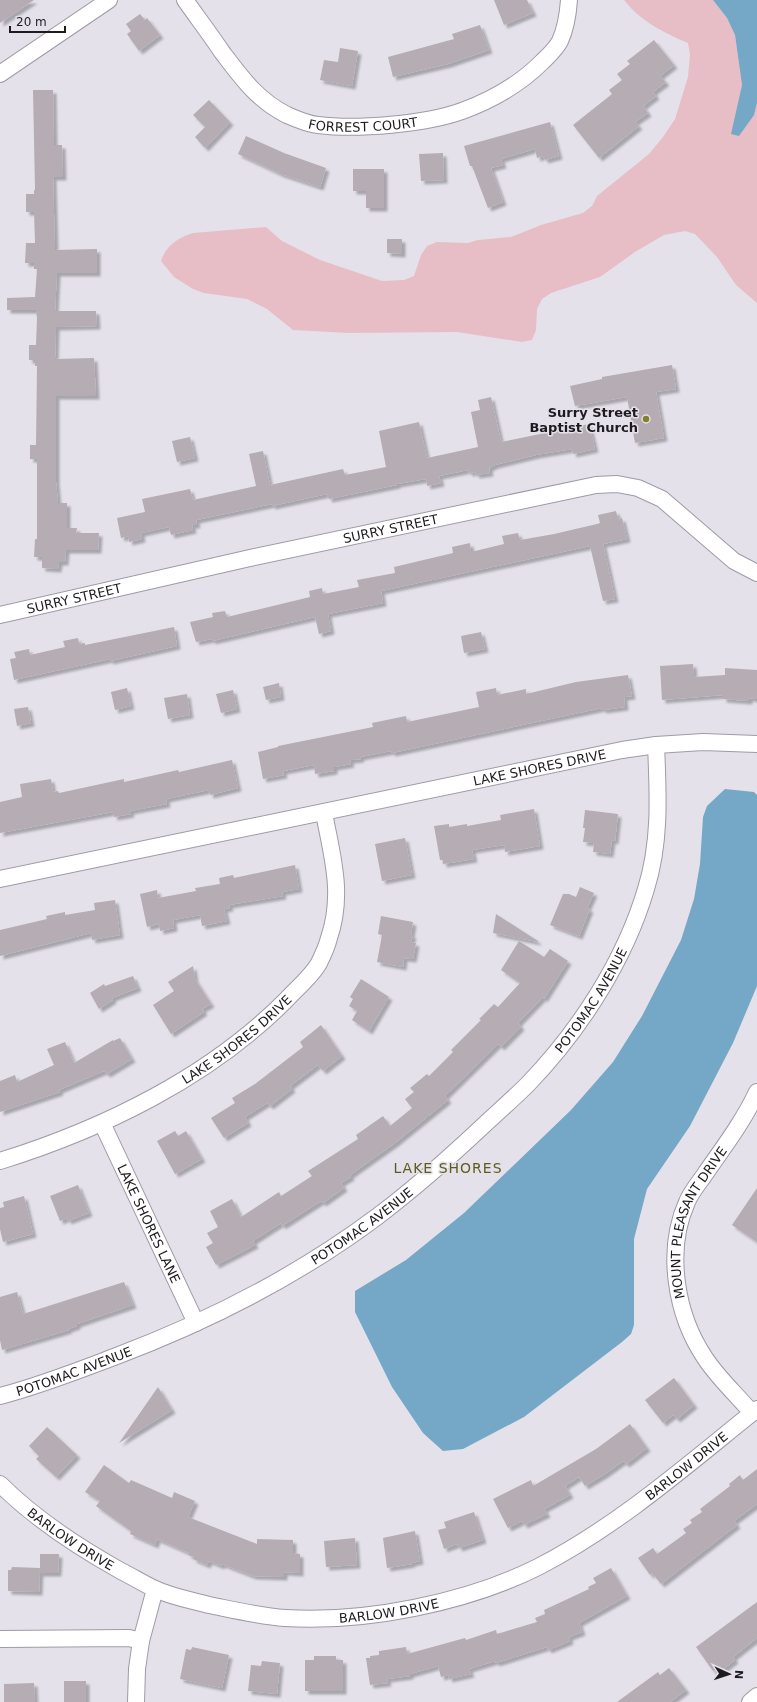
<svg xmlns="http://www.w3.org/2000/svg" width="757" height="1702" font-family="'DejaVu Sans',sans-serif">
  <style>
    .green { fill: #e7bec5 }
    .water { fill: #74a8c6 }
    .building { fill: #b6acb3; filter: url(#shadow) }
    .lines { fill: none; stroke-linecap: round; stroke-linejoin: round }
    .street-casing { stroke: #9f9ba6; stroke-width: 18 }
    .street { stroke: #fff; stroke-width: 16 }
    .poi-dot { fill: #838028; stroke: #e4e1eb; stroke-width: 1.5 }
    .labels { text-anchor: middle; stroke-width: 3; stroke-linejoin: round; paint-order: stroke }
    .street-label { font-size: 13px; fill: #1d1b1f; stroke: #e4e1eb }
    .poi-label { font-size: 13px; font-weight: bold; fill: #1d1b1f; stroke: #e4e1eb; text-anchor: end }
    .neighbourhood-label { font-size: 14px; letter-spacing: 1px; fill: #5d5b1f; stroke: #e4e1eb }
  </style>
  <defs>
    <filter id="shadow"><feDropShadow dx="3.5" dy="3.5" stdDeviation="1" flood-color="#0004"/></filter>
  </defs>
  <rect width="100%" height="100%" fill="#e4e1eb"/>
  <path class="green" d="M624 0H713L727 18 735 35 742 85 732 134 754 115 757 103V303L736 285 717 257 695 234 685 231 664 235 635 252 600 277 551 293 542 299 537 309 536 330 532 340 522 342 457 332 348 333 293 330 267 309 247 299 204 293 193 289 174 277 161 261C166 246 177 238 193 233L266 227 282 241 320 260 382 281 404 280 414 276 421 255 427 246 437 242 468 243 478 240 511 237 541 225 583 213 592 206 597 196 649 154 663 137 675 119 688 77 690 54 688 43C664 33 640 21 624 0Z"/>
  <path class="water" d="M713 0H757V103L754 115 739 136 731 134 742 85 735 35 727 18Z
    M725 789 754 792 757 795V986L733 1043 690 1126 647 1189 634 1239V1325L631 1334 622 1342 524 1417 463 1449 443 1451 423 1433 392 1387 355 1312V1291L406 1260 464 1213 571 1110 613 1062 642 1016 681 940 694 899 700 864 703 817 707 806Z"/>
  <path class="building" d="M0 0H34L0 23Z
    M494 0H527L533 13 504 25Z
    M140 14 145 20 147 18 160 35 139 51 127 34 131 31 126 24Z
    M480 25 489 50 448 64 393 77 388 57 454 39 452 34Z
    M654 40 674 65 660 76 666 82 653 92 656 96 643 106 648 113 635 122 639 126 599 158 573 125 612 94 609 90 622 80 617 74 630 64 627 61Z
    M340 48 358 51 352 86 320 80 324 60 338 62Z
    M33 90H53L54 145H62L63 177H53L55 250 97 249V273H57L55 311H96L97 326 56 327 55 359 94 358 96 396H56V482L58 503H67V528H77L76 533H99L98 550H66L65 562H59L58 569 42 568V557H34L35 539H37V459H30V445H36L37 366H35V360H29V345H36L37 318 36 310H7V298L35 297 37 269H34V263H25L26 243H35L34 212H26V194H34V190H35Z
    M209 100 230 122 205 148 195 137 205 127 193 115Z
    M550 122 559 156 545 160 543 156 537 158 535 149 501 159 503 165 491 168 503 202 488 208 472 166H470L464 146Z
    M246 136 284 153 326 168 320 187 281 174 238 154Z
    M443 153 444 180 421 181 419 154Z
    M353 169H384V208H366V191H353Z
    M387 239H402V254L387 253Z
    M672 365 676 389 656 392 664 438 635 443 627 397 575 406 570 386 602 379V377Z
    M491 397 501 442 589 424 595 449 573 454 572 449 536 455 495 465 489 468 490 473 476 475 475 472 469 473 468 470 439 476 441 483 427 486 426 479 397 484V485L329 499 327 494 272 506V504L196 520 197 525H192L193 530 171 535 169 527 141 533 142 539 129 542 128 536 121 538 117 518 145 512 142 499 190 489 193 500 256 486 249 454 263 451 270 485 343 469 345 475 386 467 379 431 419 422 427 458 478 447 471 412 480 410 478 400Z
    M190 437 195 458 177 462 172 441Z
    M616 511 618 519 622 518 627 539 603 544 615 599 603 601 590 546 381 591 383 603 328 614 331 631 319 634 315 617 212 641V639L196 642 190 622 213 617 212 613 225 611 227 617 310 597 309 591 322 588 323 594 359 587 357 580 395 573 394 567 453 553 452 547 470 543 471 551H475L504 544 502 536 518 533 520 540 554 534 597 524 600 523 598 515Z
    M174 627 177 646 110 661V659L14 680 10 659 16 658 14 652 29 649 30 655 65 647 63 641 78 638 79 644 85 643V645Z
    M481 632 485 649 464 653 461 636Z
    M693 664 694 677 725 675V668L757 670V699L749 698V701L723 699V695L662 700 660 666Z
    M628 675 632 696 624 697 625 707 603 710 602 708 392 753 391 751 360 757 361 759 350 760 351 764 334 767V771L315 774 314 765 283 771 284 775 263 779 258 752 278 747V746L373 727 372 723 406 716 407 722 479 707 476 692 496 688 497 695 526 689V694L576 682Z
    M279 683 281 697 266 700 263 687Z
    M127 688 131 706 115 710 111 692Z
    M233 690 237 709 221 713 216 694Z
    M187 694 190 715 168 719 164 698Z
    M28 707 31 723 17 726 14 709Z
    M232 760 238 788 210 795 209 790 166 799 167 804 130 811 131 814 114 817 113 812 0 833V802L22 797 20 784 51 779 53 792 58 791 59 793 124 779V782L178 770 179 772Z
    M534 809 540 846 505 852 504 845 472 850 474 859 443 864V860H440L434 826 449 824V827L467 824V826L501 820 500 815Z
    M585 810 618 814 615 841 612 840 610 854 593 852 594 843 583 842 585 828H583Z
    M405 838 412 875 382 881 375 844Z
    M295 865 299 889 282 892 283 896 229 905 230 908 224 909 227 921 202 926 200 915 173 920 174 928 160 931 159 924 147 927 140 894 157 890 158 898 196 891 195 888 220 884 219 878 233 875 234 878Z
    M580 887 594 893 587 908 590 909 579 936 550 925 563 894H569L576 897Z
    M115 900 120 935 92 940 91 933 0 956V930L47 919 46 916 65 912V915L95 910 94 903Z
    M496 914 538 941V942L493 933Z
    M381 916 413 922 411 935H413L411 942 416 943 413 959 404 958 403 967 377 962 382 935 378 934Z
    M519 941 544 957 550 949 568 961 544 999 543 997 518 1023 521 1027 501 1047 498 1044 445 1096 448 1100 395 1143 350 1175 351 1177 341 1183 344 1188 323 1203 321 1201 282 1226 281 1223 253 1241 255 1245 216 1265 206 1247 213 1243 207 1233 218 1227 210 1211 232 1199 241 1217 279 1192 281 1196 312 1176 308 1171 358 1139 356 1135 383 1116 390 1126 412 1108 405 1099 414 1092 410 1088 427 1074 429 1076 453 1052 451 1050 481 1020 479 1019 494 1004 498 1007 520 983 501 970Z
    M193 966 195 979 211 1004 202 1009 204 1012 171 1034 153 1005 174 991 168 982Z
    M133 976 138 988 112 998 113 1000 99 1009 90 993 104 984 105 986Z
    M361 979 389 997 369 1031 352 1020 357 1011 349 1006 353 999 350 997Z
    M321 1025 342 1056 323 1071 318 1065 290 1086 292 1089 270 1106 267 1103 245 1117 248 1123 224 1138 211 1118 235 1103 232 1098 255 1084 303 1047 300 1042Z
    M120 1038 132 1059 107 1074 104 1071 59 1090 60 1092 0 1112V1081L15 1075 17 1082 54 1065 47 1049 65 1042 74 1063 113 1040V1041Z
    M175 1131 178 1136 186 1131 202 1159 175 1174 157 1141Z
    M78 1185 89 1213 68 1221 67 1218 60 1221 50 1196Z
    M757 1188V1242L732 1225Z
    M24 1196 33 1234 3 1242 0 1229V1208L4 1207 3 1202Z
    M124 1282 133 1305 77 1324V1326L68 1329 69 1330 2 1350 0 1340V1297L17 1292 23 1314Z
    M674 1378 694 1405 677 1419 673 1415 663 1423 645 1400Z
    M158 1387 172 1410 119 1443Z
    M630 1424 647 1448 626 1464 623 1461 605 1474 585 1486 579 1477 565 1486 570 1495 544 1509 547 1514 524 1525 522 1521 508 1528 493 1499 531 1480 533 1486 596 1449Z
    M47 1427 77 1455 56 1477 36 1459 39 1456 29 1446Z
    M104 1465 129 1483 131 1480 172 1498 174 1492 195 1501 188 1517 257 1544V1539L293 1540V1553L300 1554V1573L284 1572V1577L253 1576 222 1564 221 1566 209 1561 207 1565 193 1559 194 1557 188 1555 189 1553 157 1539 155 1545 130 1534 131 1531 96 1506 100 1501 85 1492Z
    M757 1469V1504L734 1521 737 1525 661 1584 652 1573 650 1575 638 1558 653 1548 657 1554 686 1533 683 1529 692 1523 690 1520 702 1512 700 1509 730 1486 729 1484 740 1475 743 1480Z
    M474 1512 483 1540 459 1548 457 1544 444 1549 438 1530 446 1528 444 1522Z
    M415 1531 420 1561 411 1563 412 1564 387 1568 383 1538Z
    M355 1538 357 1565 326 1567 324 1541Z
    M40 1554H59L58 1573H40Z
    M12 1567 40 1568 39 1592 8 1591V1570H11Z
    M611 1568 627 1596 579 1623 582 1632 569 1637 570 1641 548 1650 547 1647 496 1663 495 1661 469 1669 471 1674 449 1679 448 1675 441 1677 438 1666 410 1674V1676L387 1679 388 1683 370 1685 366 1658H370V1656L379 1655V1651L406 1647 407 1654 465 1638 466 1640 496 1630 497 1634 537 1622 535 1618 545 1614 544 1610 589 1589 588 1587 596 1583 593 1578Z
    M757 1602V1638L733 1657 735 1660 722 1670 720 1666 713 1671 696 1647Z
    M192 1647 229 1655 222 1688 180 1679 186 1649 191 1650Z
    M314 1656H336V1660H343V1691H305V1660H314Z
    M262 1661 280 1663 277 1694 248 1691 251 1665 261 1666Z
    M669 1668 686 1690 670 1702H617L658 1672 660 1675Z
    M64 1681H86V1702H64Z
    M34 1683 35 1702H4V1684Z"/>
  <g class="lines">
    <g class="street-casing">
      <g id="street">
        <path id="s1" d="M185 0C197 17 210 34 222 52 241 77 257 100 287 115 296 119 308 124 318 125 357 130 426 124 462 111 492 100 520 84 542 62 548 56 556 49 560 41 566 28 568 14 569 0"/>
        <path d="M0 74 109 0"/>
        <path id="s2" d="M0 615 250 558 596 485 617 484 638 488 662 499 734 561 757 573"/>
        <path id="s3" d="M0 879 622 750 656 745 703 742 757 744"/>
        <path id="s4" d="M102 1123 196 1323"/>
        <path id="s5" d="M0 1161C103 1129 210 1077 287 999 297 988 312 976 319 963 323 955 327 946 329 938 344 894 332 856 324 813"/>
        <path id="s6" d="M0 1396C39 1386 77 1371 114 1357 207 1322 298 1276 378 1216 415 1188 450 1157 484 1125 499 1111 514 1098 528 1084 580 1030 625 960 646 889 661 841 658 793 656 745"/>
        <path id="s7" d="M752 1413C737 1395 718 1378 705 1358 676 1315 665 1251 687 1202 691 1192 699 1183 705 1174 723 1148 743 1122 757 1092"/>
        <path id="s8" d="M0 1484C35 1519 78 1547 121 1571 133 1577 144 1584 155 1589 172 1597 191 1600 209 1605 234 1610 259 1616 285 1618 365 1623 466 1603 538 1567 618 1526 687 1465 757 1409"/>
        <path d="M0 1639 129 1638 141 1641"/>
        <path d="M136 1702 137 1669 141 1641 155 1589"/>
        <path d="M750 1702 757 1696"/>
      </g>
    </g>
    <use href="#street" class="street"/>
  </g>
  <circle class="poi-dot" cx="646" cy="419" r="4"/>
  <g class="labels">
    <g class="street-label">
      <text dy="5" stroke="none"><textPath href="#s1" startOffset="233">FORREST COURT</textPath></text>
      <text dy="5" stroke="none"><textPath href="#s2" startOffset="400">SURRY STREET</textPath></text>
      <text dy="5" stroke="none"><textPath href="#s2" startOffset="76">SURRY STREET</textPath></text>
      <text dy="5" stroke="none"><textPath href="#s3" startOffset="551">LAKE SHORES DRIVE</textPath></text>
      <text dy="5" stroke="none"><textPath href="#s6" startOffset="726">POTOMAC AVENUE</textPath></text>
      <text dy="5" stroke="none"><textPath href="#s5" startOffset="268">LAKE SHORES DRIVE</textPath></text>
      <text dy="5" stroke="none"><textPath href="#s4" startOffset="111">LAKE SHORES LANE</textPath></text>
      <text dy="5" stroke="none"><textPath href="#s7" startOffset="219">MOUNT PLEASANT DRIVE</textPath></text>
      <text dy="5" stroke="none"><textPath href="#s6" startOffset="402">POTOMAC AVENUE</textPath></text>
      <text dy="5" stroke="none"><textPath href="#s6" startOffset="78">POTOMAC AVENUE</textPath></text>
      <text dy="5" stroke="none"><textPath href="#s8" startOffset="762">BARLOW DRIVE</textPath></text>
      <text dy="5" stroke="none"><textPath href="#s8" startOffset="90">BARLOW DRIVE</textPath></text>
      <text dy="5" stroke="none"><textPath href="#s8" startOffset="426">BARLOW DRIVE</textPath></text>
    </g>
    <g class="poi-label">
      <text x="638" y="417">Surry Street<tspan x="638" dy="15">Baptist Church</tspan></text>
    </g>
    <g class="neighbourhood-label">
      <text x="448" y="1173">LAKE SHORES</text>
    </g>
  </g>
  <g transform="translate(729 1674) rotate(93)" stroke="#e4e1eb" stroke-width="3" paint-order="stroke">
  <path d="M0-3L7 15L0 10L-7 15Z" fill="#1d1b1f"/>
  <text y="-6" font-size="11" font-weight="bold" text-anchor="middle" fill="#1d1b1f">N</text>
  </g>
  <path d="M10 26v6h55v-6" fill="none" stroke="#1d1b1f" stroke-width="2"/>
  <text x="16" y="26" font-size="12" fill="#1d1b1f" stroke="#e4e1eb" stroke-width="3" paint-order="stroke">20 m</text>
</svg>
